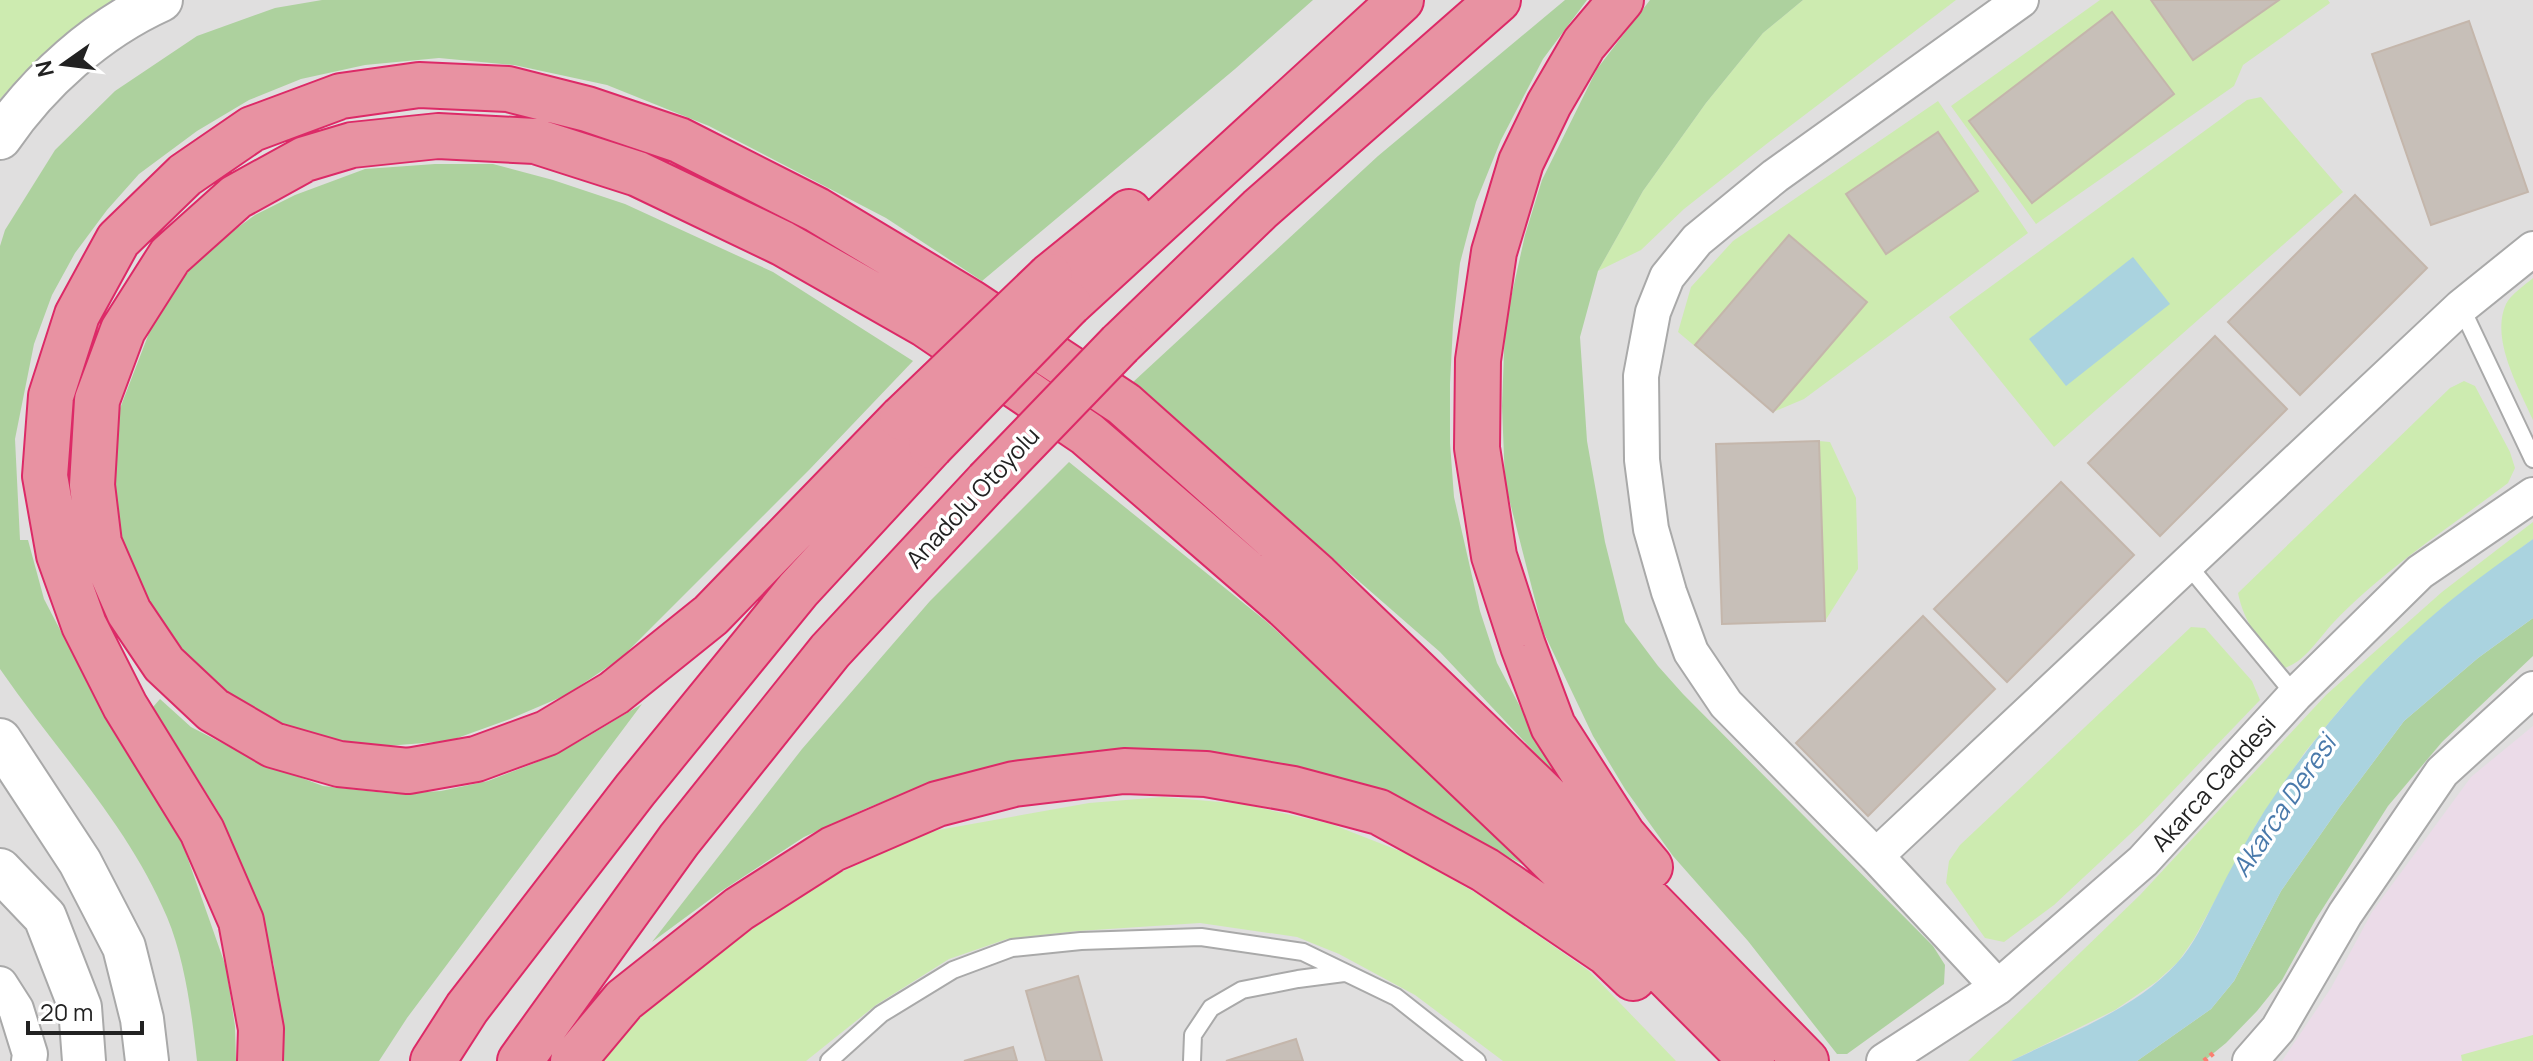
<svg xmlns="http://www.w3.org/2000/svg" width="2533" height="1061" font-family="Manrope,sans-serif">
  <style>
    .residential { fill: #e0dfdf }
    .industrial { fill: #ebdbe8 }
    .grass { fill: #cdebb0 }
    .forest { fill: #add19e }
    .water { fill: #aad3df }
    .building { fill: #c7bfb8; stroke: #c4b6ab; stroke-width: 2 }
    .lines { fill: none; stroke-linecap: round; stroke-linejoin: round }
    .service-casing { stroke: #a9a9a9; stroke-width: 20 }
    .minor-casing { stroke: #a9a9a9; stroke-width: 38 }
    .tertiary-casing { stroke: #a9a9a9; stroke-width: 46 }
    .motorway-casing { stroke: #dc2a67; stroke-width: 48 }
    .path { stroke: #fa8072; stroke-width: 5; stroke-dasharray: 4 4; stroke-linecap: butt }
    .service { stroke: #fff; stroke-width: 16 }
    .minor { stroke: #fff; stroke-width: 34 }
    .tertiary { stroke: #fff; stroke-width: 42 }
    .motorway { stroke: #e892a2; stroke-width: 44 }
    .motorway-bridge-casing { stroke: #dc2a67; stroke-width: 48; stroke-linecap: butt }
    .motorway-bridge { stroke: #e892a2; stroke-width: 44 }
    .labels { text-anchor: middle; stroke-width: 7; stroke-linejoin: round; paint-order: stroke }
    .street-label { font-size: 24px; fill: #222; stroke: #fff }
    .water-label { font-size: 26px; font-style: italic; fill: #4a7aab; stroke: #fff }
  </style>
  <rect width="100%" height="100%" fill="#f2efe9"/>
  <path class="residential" d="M0 0H2533V1061H0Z"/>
  <path class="industrial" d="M2533 726V1061H2282L2331 988 2372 912 2471 777Z"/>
  <path class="grass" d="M0 0H118C70 26 37 59 0 99Z
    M1803 0H1956L1769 142 1684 209 1641 250 1598 271 1643 191 1706 103 1763 33Z
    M2100 0H2328L2330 3 2243 65 2234 86 2036 224 1951 106Z
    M2261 97 2343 192 2054 447 1949 317 2247 100Z
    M1938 101 2028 233 1804 399 1773 412 1678 332 1691 287 1733 241Z
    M2533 278V420C2519 388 2490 339 2506 304 2511 294 2525 285 2533 278Z
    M2464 381 2475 386 2510 452 2515 468 2508 483C2450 527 2383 570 2333 623 2319 638 2304 663 2284 668 2262 646 2244 623 2238 593L2450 388Z
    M1819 441 1830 442 1856 498 1858 569 1825 621Z
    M2533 522V539L2445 605 2387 658 2341 708 2305 752 2257 823 2194 939 2178 962 2156 982 2115 1010 2011 1061H1968L2140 895 2326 695 2442 592Z
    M2191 627 2205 628 2252 681 2260 700 2143 822 2054 905 2004 942 1985 938 1946 883 1949 861 1960 845Z
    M1163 797 1243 804 1331 824 1410 855 1481 896 1589 971 1676 1061H1503L1415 995 1339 954 1297 937 1200 923 1078 931 1007 939 949 959 876 1005 806 1061H598L669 989 756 926 833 876 927 832 1089 803Z
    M2533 1035V1061H2462L2461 1055Z"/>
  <path class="forest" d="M322 0H1313L1235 69 982 281 886 218 709 126 607 85 514 65 439 58 365 65 301 79 249 100 197 131 139 174 107 210 75 253 52 295 34 344 15 439 20 540H28L44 599 107 720 183 845 226 967 235 1026 236 1061H197C192 1015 185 960 167 917 128 824 57 752 0 669V246L5 230 55 150 115 91 197 36 275 8Z
    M1565 0H1587L1543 59 1501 140 1476 202 1460 263 1453 325 1450 384V443L1454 497 1480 611 1497 663 1556 775 1440 652 1132 383 1378 156Z
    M1650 0H1803L1763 33 1706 103 1643 191 1598 271 1580 337 1587 441 1605 542 1625 622 1658 666 1683 694 1933 946 1945 965 1944 984 1847 1054H1837L1748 941 1673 856 1625 789 1593 736 1543 631 1505 483 1502 406 1505 325 1525 235 1542 180 1597 69Z
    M435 164H493L553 180 625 204 773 272 913 361 809 470 621 658 566 695 510 719 449 741 374 747 325 737 282 725 236 704 192 664 151 615 129 567 118 523 110 463 119 411 159 307 185 270 222 239 255 215 295 195 365 169Z
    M1069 462 1267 622 1535 871 1425 813 1305 768 1229 754 1131 753 1059 756 991 766 918 788 867 808 804 837 720 892 652 942 802 749 930 601Z
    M2533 618V656L2442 742 2388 806 2316 919 2282 980 2257 1011 2226 1043 2204 1061H2137L2211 1009 2234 981 2281 891 2339 808 2404 721 2478 658Z
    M160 699 191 727 259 762 323 786 395 794 441 791 488 781 535 763 582 740 642 704 407 1018 379 1061H282L274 965 248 883 219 813 153 707Z"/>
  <path class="water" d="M2133 257 2170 304 2066 386 2029 339Z
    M2533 539V618L2478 658 2404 721 2339 808 2281 891 2234 981 2211 1009 2137 1061H2011C2066 1034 2135 1010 2177 963 2194 945 2204 921 2215 900 2230 869 2247 839 2265 810 2315 734 2375 663 2445 605 2473 582 2504 560 2533 539Z"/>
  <path class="building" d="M2151 0H2279L2193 60Z
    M2112 12 2174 94 2032 203 1969 121Z
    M2469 21 2528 192 2431 225 2372 54Z
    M1938 132 1978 191 1886 254 1846 194Z
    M2355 195 2427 268 2300 395 2228 322Z
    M1789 235 1867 302 1773 412 1695 345Z
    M2215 336 2287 409 2160 536 2088 463Z
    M1819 441 1825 621 1722 624 1716 444Z
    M2061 482 2134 555 2007 682 1934 609Z
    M1923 616 1995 689 1868 816 1796 743Z
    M1078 976 1102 1061H1046L1026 991Z
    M1296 1039 1303 1061H1226Z
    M1013 1047 1017 1061H964Z"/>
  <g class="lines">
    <g class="service-casing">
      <path id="service" d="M2461 307 2533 459
        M2187 564 2295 695
        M829 1061 881 1014 953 970 1012 948 1081 941 1201 937 1303 952 1396 997 1477 1061
        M1192 1061 1193 1035 1211 1008 1242 990 1298 979 1344 973"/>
    </g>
    <g class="minor-casing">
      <path id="minor" d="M1876 856 2461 307 2533 249
        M0 984 16 1009 30 1054 29 1061
        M1998 987 1876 856 1726 704 1691 652 1669 592 1651 529 1642 460 1641 376 1653 312 1667 277 1697 240 1775 176 2021 0
        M1884 1061 1998 987 2143 861 2295 695 2420 572 2533 495
        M2250 1061 2278 1029 2345 914 2442 772 2533 689"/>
    </g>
    <g class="tertiary-casing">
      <path id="tertiary" d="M0 138C39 81 97 29 161 0
        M0 740 80 862 124 947 142 1019 147 1061
        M0 870 45 917 80 1007 84 1061"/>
    </g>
    <g class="motorway-casing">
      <path id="motorway" d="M1621 0 1584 44 1549 104 1521 162 1494 252 1478 360 1477 448 1494 556 1523 646 1553 726 1623 835 1650 867
        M1050 276 1129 212
        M1069 304 1401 0
        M1120 344 1260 209 1498 0
        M902 418 711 615 614 693 547 733 476 759 408 771 339 764 273 745 213 710 164 664 129 612 99 543 92 485 97 400 123 330 170 256 236 197 305 159 352 145 438 136 535 141 638 174 782 243 926 325 1087 434 1287 607 1535 843 1752 1061
        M260 1061 261 1029 241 921 202 831 125 706 84 625 59 555 45 476 51 396 77 315 118 240 185 175 252 129 341 96 419 85 508 89 587 109 679 140 817 210 970 302 1124 404 1317 576 1563 813 1806 1061
        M433 1061 467 1008 635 790 798 590 931 446
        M520 1061 679 840 830 651 987 482
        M573 1061 624 1000 739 909 833 849 937 804 1014 784 1124 771 1206 774 1293 789 1379 812 1485 870 1607 953 1633 978"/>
    </g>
    <path class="path" d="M2204 1061 2216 1051"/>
    <use href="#service" class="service"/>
    <use href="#minor" class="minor"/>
    <use href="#tertiary" class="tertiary"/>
    <use href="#motorway" class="motorway"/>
    <g class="motorway-bridge-casing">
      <path id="motorway-bridge" d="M902 418 1050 276
        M931 446 1069 304
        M987 482 1120 344"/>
    </g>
    <use href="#motorway-bridge" class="motorway-bridge"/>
  </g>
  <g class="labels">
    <g class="street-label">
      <text transform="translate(973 498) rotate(-47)" y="8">Anadolu Otoyolu</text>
      <text transform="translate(2214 784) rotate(-48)" y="8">Akarca Caddesi</text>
    </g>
    <g class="water-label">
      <text transform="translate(2284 806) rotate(-56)" y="9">Akarca Deresi</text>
    </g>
  </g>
  <g transform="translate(64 64) rotate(256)" stroke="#ffffff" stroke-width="6" paint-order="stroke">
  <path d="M0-6L14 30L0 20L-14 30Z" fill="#222222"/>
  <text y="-12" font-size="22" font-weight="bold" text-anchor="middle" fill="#222222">N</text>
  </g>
  <path d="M28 1021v12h114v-12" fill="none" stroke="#222222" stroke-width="4"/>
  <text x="40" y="1021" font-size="24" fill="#222222" stroke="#ffffff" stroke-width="6" paint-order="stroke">20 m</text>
</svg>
